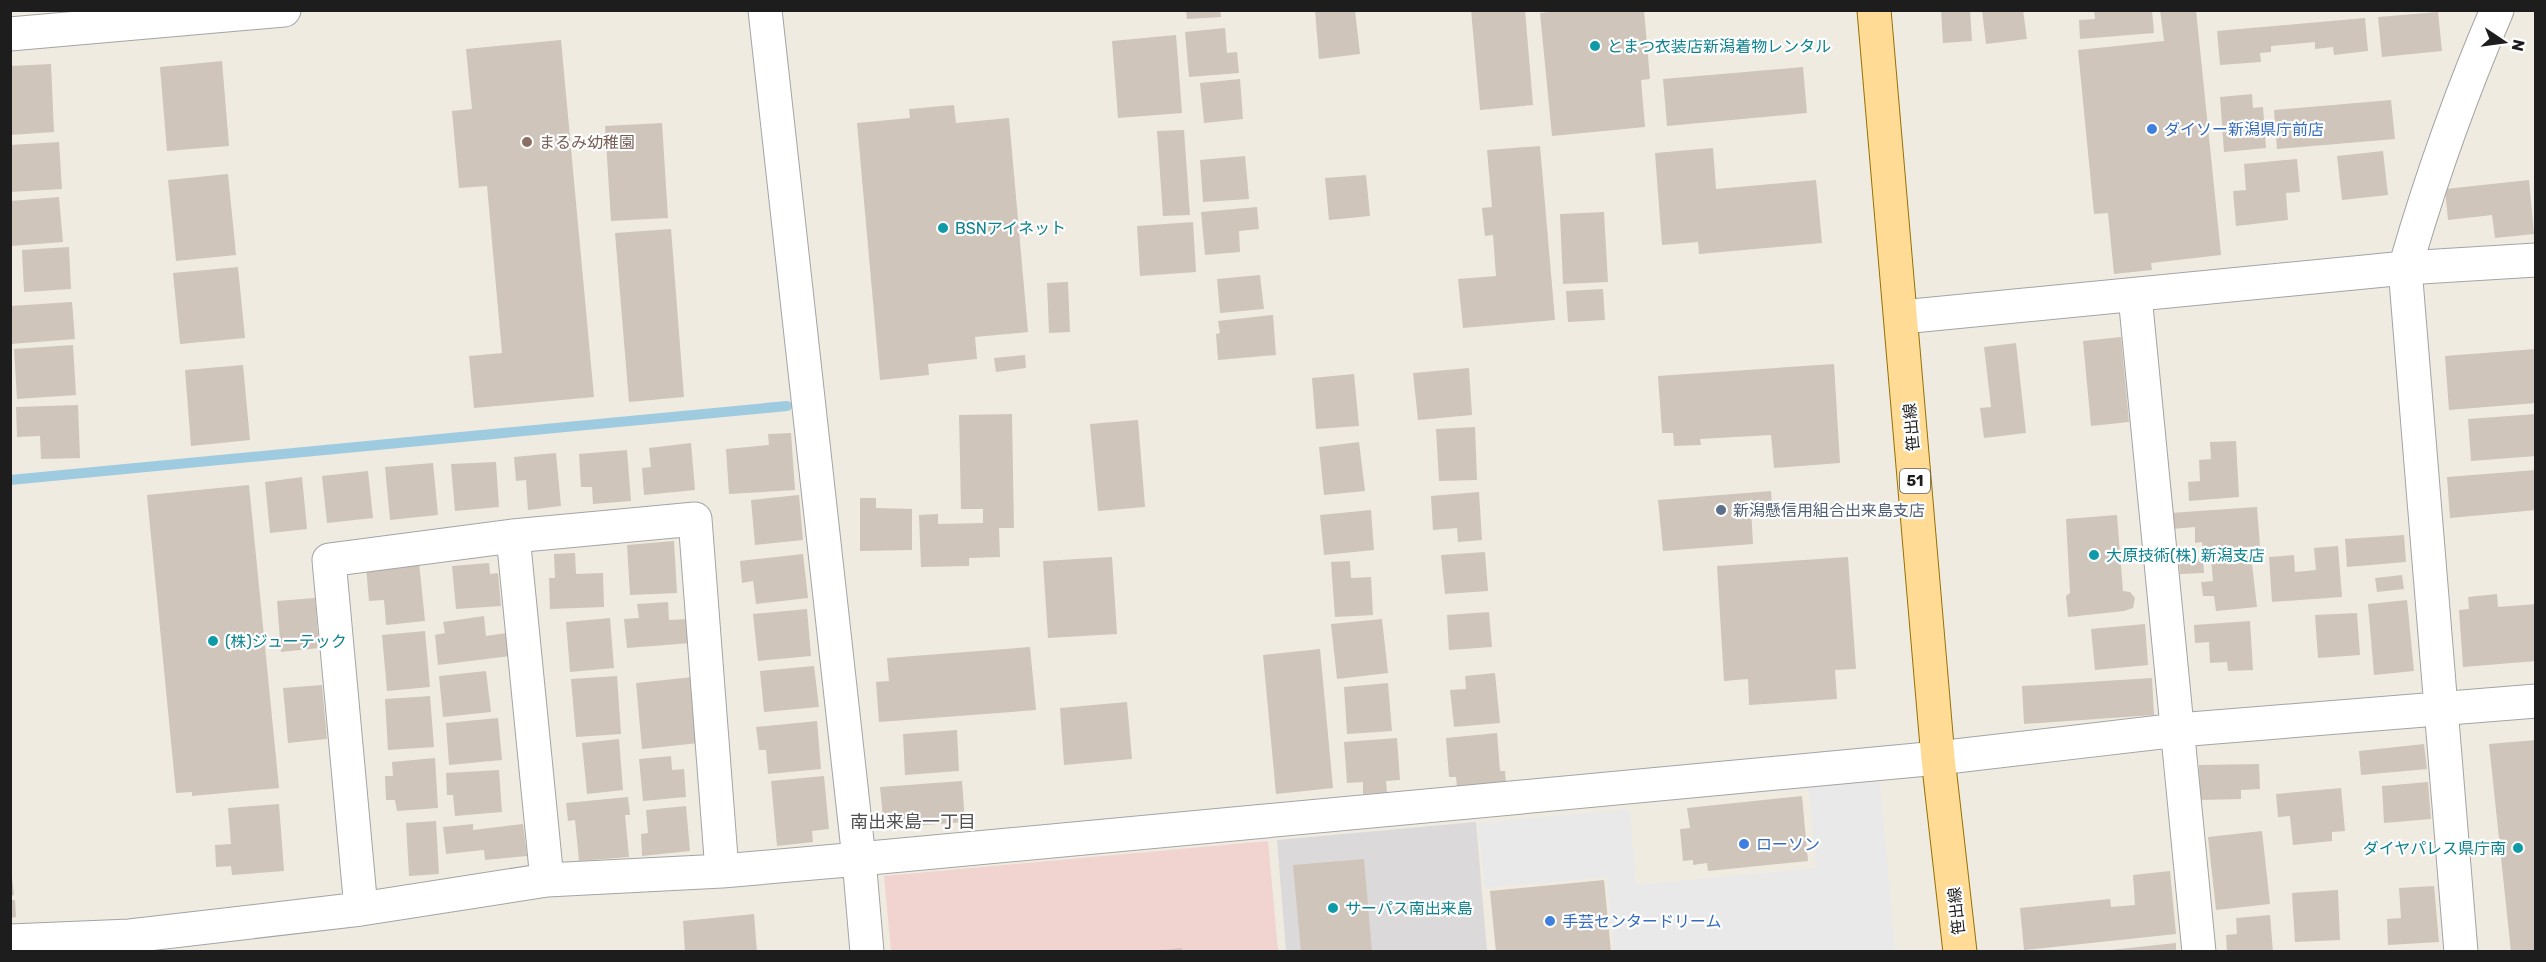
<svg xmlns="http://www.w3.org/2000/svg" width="2546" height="962" font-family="Rubik,'Noto Sans JP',sans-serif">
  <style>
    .residential { fill: #dbd9d9 }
    .commercial { fill: #f1d3cf }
    .parking { fill: #e9e9e9 }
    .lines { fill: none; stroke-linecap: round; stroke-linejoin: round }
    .stream { stroke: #9ecbe0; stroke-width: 10 }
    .building { fill: #cfc5ba }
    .minor-casing { stroke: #a4a4a4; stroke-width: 35 }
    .primary-casing { stroke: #957100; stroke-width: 35 }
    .minor { stroke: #fff; stroke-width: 33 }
    .primary { stroke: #ffdb96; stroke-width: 33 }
    .culture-dot { fill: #0f9aa8; stroke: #fff; stroke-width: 2 }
    .shop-dot { fill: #3f7fe0; stroke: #fff; stroke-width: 2 }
    .education-dot { fill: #8d6e63; stroke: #fff; stroke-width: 2 }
    .service-dot { fill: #5c6f8a; stroke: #fff; stroke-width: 2 }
    .labels { text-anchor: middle; stroke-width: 4.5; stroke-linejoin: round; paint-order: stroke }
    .shield { fill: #fff; stroke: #616161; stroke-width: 1.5 }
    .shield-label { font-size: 15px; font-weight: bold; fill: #1d1d1d }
    .culture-label { font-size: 16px; fill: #0d838f; stroke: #fff; text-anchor: start }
    .shop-label { font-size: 16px; fill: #366cbe; stroke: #fff; text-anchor: start }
    .education-label { font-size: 16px; fill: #785e54; stroke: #fff; text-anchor: start }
    .street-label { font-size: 16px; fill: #1d1d1d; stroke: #fff }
    .service-label { font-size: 16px; fill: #4e5e75; stroke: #fff; text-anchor: start }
    .neighbourhood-label { font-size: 18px; fill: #505050; stroke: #fff }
  </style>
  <rect width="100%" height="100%" fill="#efebe1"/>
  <path class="residential" d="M1476 822 1487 951H1286L1277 840Z"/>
  <path class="commercial" d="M1268 841 1278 951H891L884 876Z"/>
  <path class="parking" d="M1880 781 1895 951H1614L1607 877 1485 888 1478 823 1630 809 1636 885 1816 868 1809 787Z"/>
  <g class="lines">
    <path class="stream" d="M10 480 787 406"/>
  </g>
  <path class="building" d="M1186 10H1220L1221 17 1187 19Z
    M1315 10H1355L1360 54 1319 59Z
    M1471 10H1525L1533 105 1480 110Z
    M1569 10H1644L1650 79 1641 80 1645 127 1552 136 1540 13Z
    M1941 10H1970L1972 41 1943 43Z
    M1982 10H2023L2027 39 1986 44Z
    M2094 10H2152L2154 33 2080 39 2079 20 2095 19Z
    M2160 10H2196L2221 255 2151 263 2152 270 2114 274 2108 213 2094 214 2078 50 2164 41Z
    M2438 12 2442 51 2382 57 2378 17Z
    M2365 18 2368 51 2334 55 2333 47 2315 49V42L2271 46V52L2260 53 2261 62 2220 65 2217 31Z
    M1225 28 1227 53 1237 52 1239 73 1189 77 1185 32Z
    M1176 35 1182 113 1118 118 1112 41Z
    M561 40 594 397 474 408 469 356 502 353 487 186 459 188 452 111 472 109 466 49Z
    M222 61 229 146 167 151 160 67Z
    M51 64 54 132 10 135V66Z
    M1803 67 1807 113 1667 126 1663 79Z
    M1240 79 1243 119 1204 123 1200 83Z
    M2252 94 2253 108 2263 107 2266 148 2224 152 2220 97Z
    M2391 100 2395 139 2277 149 2274 110Z
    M954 105 956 123 1009 118 1028 332 975 337 977 359 928 364 929 375 880 380 857 123 910 118 909 109Z
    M662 123 668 218 611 221 605 126Z
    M1184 130 1190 215 1163 216 1157 131Z
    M59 142 62 189 10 192V145Z
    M1540 146 1555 320 1463 328 1458 279 1496 276 1493 235 1485 236 1482 208 1492 207 1487 150Z
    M1713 148 1716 189 1816 180 1822 243 1699 254 1698 242 1662 245 1655 153Z
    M2383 151 2388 195 2342 200 2337 156Z
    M1245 156 1249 199 1203 202 1200 160Z
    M2297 159 2300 192 2286 193 2288 220 2236 226 2233 191 2246 190 2244 164Z
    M228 174 236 255 176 261 168 180Z
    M1366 175 1370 216 1329 220 1325 178Z
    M2529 180 2534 234 2495 238 2492 215 2448 220 2445 189Z
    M59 197 63 242 11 246 10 201Z
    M1257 207 1259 229 1239 231 1240 252 1205 255 1201 212Z
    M1604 212 1608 282 1563 284 1560 214Z
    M1193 222 1196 272 1140 276 1137 226Z
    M671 229 684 397 629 402 615 233Z
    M69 247 71 289 24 292 22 250Z
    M238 267 245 338 180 344 173 273Z
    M1260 275 1264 309 1220 313 1217 279Z
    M1068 282 1070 332 1049 333 1047 283Z
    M1603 289 1605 320 1568 322 1566 291Z
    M72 302 75 339 10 344V306Z
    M1273 315 1276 355 1218 360 1216 334 1220 333 1218 321Z
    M2121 337 2129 422 2091 426 2083 341Z
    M2016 343 2026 433 1984 438 1980 408 1991 407 1984 347Z
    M73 345 76 395 17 399 14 349Z
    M2536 349V403L2449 410 2445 356Z
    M1025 355 1026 368 996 372 994 358Z
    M1834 364 1840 463 1774 468 1771 435 1700 439 1701 445 1674 446 1673 433H1662L1658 376Z
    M243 365 250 440 191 446 185 370Z
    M1469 368 1472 415 1418 420 1413 373Z
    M1354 374 1359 426 1316 429 1312 378Z
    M78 405 80 458 41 459 40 436 17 437 16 407Z
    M1012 414 1014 528H999L1000 557 969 558V566L921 567 919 515 938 514V524L983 523V509H961L959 415Z
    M2536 414V456L2471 461 2468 419Z
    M1138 420 1145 507 1098 511 1090 424Z
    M1475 427 1477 480 1439 481 1436 429Z
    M791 433 795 490 729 494 726 449 769 445 768 434Z
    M2236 441 2239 497 2189 501 2188 482 2200 481 2199 460 2211 459 2210 442Z
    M1359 442 1365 491 1324 495 1319 447Z
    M691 443 695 490 644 495 642 468 651 467 649 448Z
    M627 450 631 501 593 504 592 487H581L579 454Z
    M556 453 561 506 528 510 526 480 516 481 514 457Z
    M496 462 499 507 455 511 451 464Z
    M433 463 438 515 390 520 385 467Z
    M2536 470V510L2450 518 2447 477Z
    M368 471 373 518 327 523 322 476Z
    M302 477 307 529 270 533 265 482Z
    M249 485 279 788 192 796V792L176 793 147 495Z
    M1771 491 1772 506 1751 508 1753 544 1663 551 1658 500Z
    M1479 492 1482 540 1458 542 1457 528 1433 530 1431 496Z
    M799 495 803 540 755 545 751 500Z
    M860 498H876V508L912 509V550L860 551Z
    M2257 507 2260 546 2203 550 2202 542 2195 543V527L2171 529 2170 513Z
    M1371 510 1374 550 1324 555 1320 515Z
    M2117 515 2123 591 2130 592 2135 598 2133 608 2124 611 2068 617 2066 596 2070 593 2066 519Z
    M2404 535 2406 562 2347 567 2345 539Z
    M674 541 677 593 630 595 627 545Z
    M2338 546 2342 597 2272 602 2269 557 2294 555 2295 572 2316 570 2314 548Z
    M1485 552 1488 591 1445 594 1441 555Z
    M575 553 576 574 603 573 604 607 550 609 549 578H555L554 554Z
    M803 554 808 598 756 604 753 581 742 583 740 561Z
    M2251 555 2257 607 2216 611 2214 596H2203L2201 582 2213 581 2211 558Z
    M1112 557 1117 634 1048 638 1043 561Z
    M1848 557 1856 669 1835 670 1837 699 1749 705 1748 679 1724 681 1717 566Z
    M2203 559 2204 573 2180 574 2179 561Z
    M1350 561 1351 578 1371 577 1373 615 1335 617 1331 562Z
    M419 562 425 621 386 625 384 600 369 601 366 567Z
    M489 563 490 574 498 573 501 606 456 609 452 566Z
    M2402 575 2404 589 2377 592 2375 578Z
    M2497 594 2498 607 2536 604V661L2463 667 2459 610 2469 609 2468 597Z
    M315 598 319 648 281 652 277 601Z
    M2407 600 2414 671 2374 675 2368 604Z
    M668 602 669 620 689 619 691 643 627 648 624 619 639 618 637 604Z
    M807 609 811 656 758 661 753 614Z
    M1489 612 1492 647 1449 650 1447 615Z
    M2357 613 2360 655 2318 658 2315 615Z
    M484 616 486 636 507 633 510 656 438 665 435 635 445 633 443 622Z
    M610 618 614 668 570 672 566 622Z
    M1382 619 1388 673 1337 679 1331 624Z
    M2250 621 2253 670 2228 671 2227 662 2210 663 2209 642 2195 643 2194 625Z
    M2145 624 2148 665 2095 670 2091 629Z
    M425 631 430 687 387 691 382 635Z
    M1030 647 1036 710 879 722 876 682 889 681 887 658Z
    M1320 649 1333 788 1276 794 1263 655Z
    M814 666 819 707 764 712 760 671Z
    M486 671 491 712 443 717 439 676Z
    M1495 673 1500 723 1454 727 1450 690 1466 689 1465 676Z
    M617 676 621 734 576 737 571 679Z
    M693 677 699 743 642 749 636 683Z
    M2152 678 2154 715 2024 724 2022 686Z
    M1388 683 1392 731 1347 734 1344 687Z
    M322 685 327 739 288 743 283 688Z
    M430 696 434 747 388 750 385 699Z
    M1127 702 1132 759 1064 765 1060 708Z
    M498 718 502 760 449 765 446 723Z
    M817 721 821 769 768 774 766 750H759L756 727Z
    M957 730 959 771 905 775 903 734Z
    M1497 733 1500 771H1505L1506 783 1457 787 1456 777H1449L1446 738Z
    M1397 738 1400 780 1386 781 1387 793 1363 794V782L1347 783 1344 742Z
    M619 739 623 790 587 794 582 743Z
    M2536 740V952H2511L2489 744Z
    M2424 744 2427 769 2361 775 2359 751Z
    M671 756 672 770 684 769 686 797 643 801 639 759Z
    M435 758 438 808 397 811 395 800H386L385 776H393L392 762Z
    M2259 764 2260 789 2241 790V799L2200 800 2199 765Z
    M499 770 502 812 455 816 453 795H447L446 773Z
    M824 776 829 829 812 831 813 842 777 846 771 781Z
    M962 781 965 822 884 828 880 787Z
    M2428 782 2431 819 2384 823 2382 786Z
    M2341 788 2345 831 2332 832V841L2293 845 2290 816 2278 817 2276 794Z
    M1802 796 1808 861 1708 871 1707 863 1693 865V860L1683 861 1680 829 1690 828 1687 808Z
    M628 797 630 815H625L629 857 579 861 575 820 568 821 566 803Z
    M279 804 284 871 232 875 231 866 216 867 215 845 231 844 228 808Z
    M686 806 690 851 642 856 641 834 648 833 646 810Z
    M436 821 439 874 409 876 406 823Z
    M473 824V830L523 824 527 856 485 860 484 850 446 854 443 827Z
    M2262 831 2270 904 2216 910 2208 837Z
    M1364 859 1372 952H1301L1293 865Z
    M2170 871 2176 934 2024 950 2020 908 2110 899 2111 907 2135 905 2133 875Z
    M12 878 14 895 10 896V879Z
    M1604 880 1611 952H1496L1490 891Z
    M2434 886 2439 942 2388 945 2387 919 2401 918 2399 888Z
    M2338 890 2340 940 2295 942 2292 893Z
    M10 900H15L16 917 10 918Z
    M754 914 757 952H685L683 921Z
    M2270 915 2273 952H2227L2226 935 2237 934 2236 918Z
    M2176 943V952H2110V950Z
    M1182 948V952H1165L1164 950Z"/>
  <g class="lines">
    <g class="minor-casing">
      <path id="minor" d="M765 10 859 859 867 952
        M10 34 284 10
        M2135 296 2199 952
        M1902 317 2405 268 2536 260
        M513 536 547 880
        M361 909 329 560 513 536 695 519 722 871
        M10 941 130 936 361 909 547 880 722 871 859 859 1938 758 2178 730 2536 701
        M2461 952 2405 268C2430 181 2461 94 2497 10"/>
    </g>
    <g class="primary-casing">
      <path id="primary" d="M1874 10 1938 758 1960 952"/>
    </g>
    <use href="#minor" class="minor"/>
    <use href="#primary" class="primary"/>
  </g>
  <g class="culture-dot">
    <circle cx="1595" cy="46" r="6"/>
    <circle cx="943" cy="228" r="6"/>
    <circle cx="2094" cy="555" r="6"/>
    <circle cx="213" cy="641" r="6"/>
    <circle cx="2518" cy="848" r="6"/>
    <circle cx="1333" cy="908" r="6"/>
  </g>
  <g class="shop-dot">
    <circle cx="2152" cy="129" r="6"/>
    <circle cx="1744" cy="844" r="6"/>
    <circle cx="1550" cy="921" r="6"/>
  </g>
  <circle class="education-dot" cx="527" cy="142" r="6"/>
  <circle class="service-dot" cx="1721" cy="510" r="6"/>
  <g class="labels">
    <rect class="shield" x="1900" y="469" width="30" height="24" rx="4.5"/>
    <g class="shield-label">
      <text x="1915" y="486">51</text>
    </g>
    <g class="culture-label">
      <text x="1607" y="52">とまつ衣装店新潟着物レンタル</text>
      <text x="955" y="234">BSNアイネット</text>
      <text x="2106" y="561">大原技術(株) 新潟支店</text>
      <text x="225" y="647">(株)ジューテック</text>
      <text x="2506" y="854" text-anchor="end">ダイヤパレス県庁南</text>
      <text x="1345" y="914">サーパス南出来島</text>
    </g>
    <g class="shop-label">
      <text x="2164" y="135">ダイソー新潟県庁前店</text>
      <text x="1756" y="850">ローソン</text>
      <text x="1562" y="927">手芸センタードリーム</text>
    </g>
    <g class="education-label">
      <text x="539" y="148">まるみ幼稚園</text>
    </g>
    <g class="street-label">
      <text transform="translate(1911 427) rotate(-95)" y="6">笹出線</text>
      <text transform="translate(1956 911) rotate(-96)" y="6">笹出線</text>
    </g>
    <g class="service-label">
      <text x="1733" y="516">新潟懸信用組合出来島支店</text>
    </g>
    <g class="neighbourhood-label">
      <text x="913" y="828">南出来島一丁目</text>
    </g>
  </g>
  <rect width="2546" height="962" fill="none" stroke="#1d1d1d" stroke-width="24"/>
  <g transform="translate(2504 42) rotate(103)" stroke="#ffffff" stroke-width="4.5" paint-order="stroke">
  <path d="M0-4.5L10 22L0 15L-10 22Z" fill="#1d1d1d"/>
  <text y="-9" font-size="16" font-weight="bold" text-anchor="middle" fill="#1d1d1d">N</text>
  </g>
</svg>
